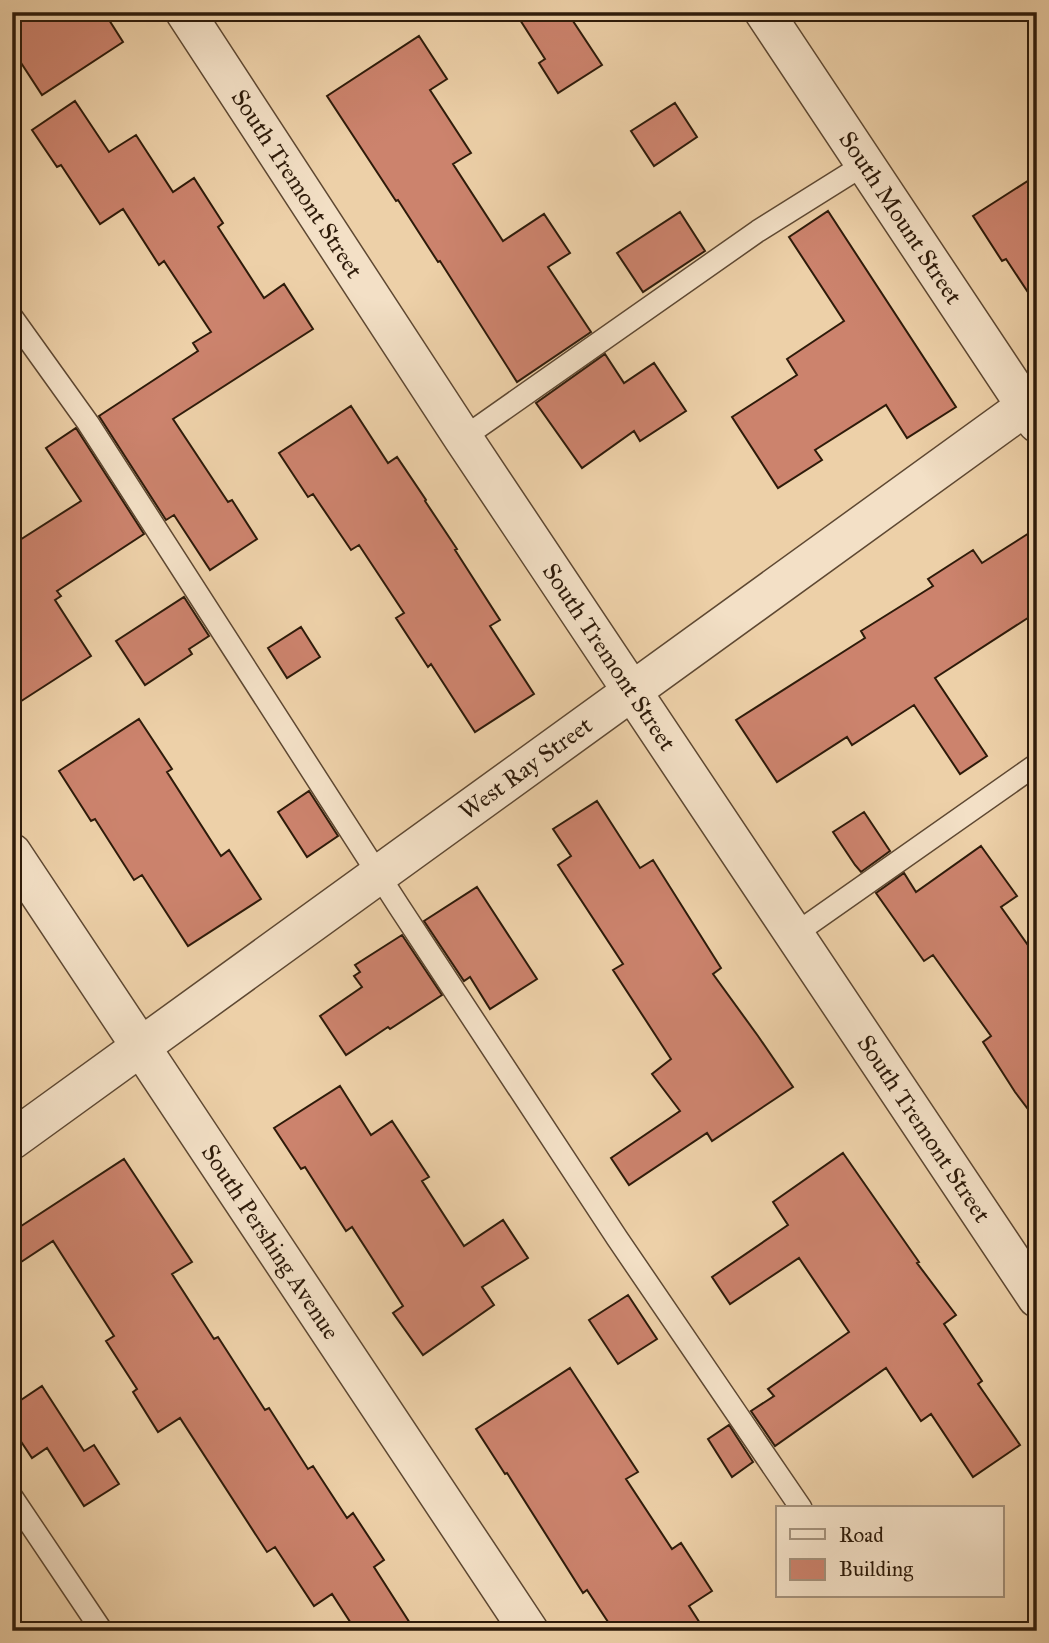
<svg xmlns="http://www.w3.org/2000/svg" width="1049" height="1643" font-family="'IM FELL Great Primer',serif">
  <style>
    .building { fill: #cc836d; stroke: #2e1b0a; stroke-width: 2 }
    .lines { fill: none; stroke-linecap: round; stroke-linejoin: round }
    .service-casing { stroke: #5e4832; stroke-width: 24 }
    .minor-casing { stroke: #5e4832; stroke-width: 41 }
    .service { stroke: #f3e0c6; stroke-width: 21 }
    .minor { stroke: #f3e0c6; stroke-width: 38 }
    .labels { text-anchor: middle; stroke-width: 6; stroke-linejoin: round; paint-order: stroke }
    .street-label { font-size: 24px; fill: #2e1b0a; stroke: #f3e0c6 }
  </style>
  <rect width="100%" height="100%" fill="#edd0a8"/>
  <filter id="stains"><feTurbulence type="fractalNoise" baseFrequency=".00286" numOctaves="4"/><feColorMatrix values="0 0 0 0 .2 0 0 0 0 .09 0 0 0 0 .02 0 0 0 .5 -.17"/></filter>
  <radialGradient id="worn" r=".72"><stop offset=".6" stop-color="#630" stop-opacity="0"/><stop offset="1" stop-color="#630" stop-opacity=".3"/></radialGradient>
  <path class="building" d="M12 12H104L123 42 42 95 12 49Z
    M515 12H567L602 65 558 93 539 63 545 59Z
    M419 36 447 79 430 90 471 153 453 164 503 241 544 214 570 253 548 267 591 332 517 382 440 261 438 262 398 200 396 201 327 96Z
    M75 101 109 152 136 135 173 192 194 178 223 223 218 227 264 298 284 284 313 329 173 419 228 502 232 500 257 539 210 570 174 515 166 520 99 416 198 351 193 343 211 332 164 261 159 265 123 209 100 224 61 165 57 167 32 130Z
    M675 103 697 137 654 166 631 131Z
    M1037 175V306L1006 259 1002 261 973 216Z
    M828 211 956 407 907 438 886 405 815 450 822 460 778 488 732 417 797 375 787 359 844 321 789 237Z
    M680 212 705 251 643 292 617 253Z
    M605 354 624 383 654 363 686 411 640 441 634 431 582 468 536 403Z
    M351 406 388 463 397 457 426 500 425 501 457 549 455 550 500 620 490 626 534 694 475 732 431 664 428 667 396 618 404 613 359 545 351 550 313 494 308 497 279 453Z
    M76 428 144 534 57 591 61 596 55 600 91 656 12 707V545L81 501 46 448Z
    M1037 528V612L935 678 987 756 960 774 914 705 852 745 847 737 777 782 736 720 865 638 861 631 933 586 928 579 973 550 982 563Z
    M184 597 209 636 189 649 192 654 145 685 116 641Z
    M301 627 320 657 287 678 268 648Z
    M139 719 172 769 167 772 221 856 229 850 261 899 188 946 142 875 134 880 95 819 91 821 59 771Z
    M309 791 338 836 307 857 278 812Z
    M597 801 640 868 653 860 721 968 713 974 758 1036 793 1087 712 1141 707 1133 629 1185 611 1158 680 1111 652 1074 671 1059 613 970 623 964 558 865 571 856 553 829Z
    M864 812 890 851 861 872 855 865 833 832Z
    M981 846 1017 896 1001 907 1037 958V1121L1015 1092 983 1042 991 1036 933 955 924 961 876 893 904 873 916 892Z
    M477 887 537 979 490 1009 470 977 464 981 424 921Z
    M402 935 442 995 390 1029 388 1027 346 1055 320 1016 362 987 354 976 360 972 355 965Z
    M340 1086 371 1135 392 1121 429 1177 422 1181 464 1246 503 1220 528 1258 482 1287 494 1305 423 1355 393 1313 403 1306 352 1227 346 1231 305 1167 301 1169 274 1128Z
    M843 1153 919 1262 917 1263 956 1315 944 1324 982 1381 978 1384 1020 1445 973 1477 931 1414 921 1421 886 1368 775 1446 751 1411 774 1396 768 1389 849 1332 799 1258 730 1304 712 1277 788 1225 773 1202Z
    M124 1159 192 1262 172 1274 214 1339 218 1337 265 1410 269 1408 308 1469 313 1466 347 1518 353 1513 384 1560 374 1567 415 1631H356L332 1594 314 1606 275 1547 267 1552 180 1418 158 1432 133 1392 137 1389 106 1341 114 1336 53 1241 12 1268V1232Z
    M628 1295 657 1339 618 1364 589 1320Z
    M570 1368 638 1472 626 1479 672 1549 681 1543 712 1591 689 1606 705 1631H614L587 1590 583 1593 507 1473 505 1474 476 1429Z
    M42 1386 84 1451 94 1445 119 1484 84 1506 47 1448 32 1458 12 1428V1406Z
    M729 1425 753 1462 732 1477 708 1439Z"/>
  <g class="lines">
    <g class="service-casing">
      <path id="service" d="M12 317 88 423 398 905 617 1238 801 1508
        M463 438 758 231 865 164
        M795 934 1037 764
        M12 1497 102 1631"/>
    </g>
    <g class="minor-casing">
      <g id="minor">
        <path id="s1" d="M185 12 463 438 1037 1298"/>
        <path id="s2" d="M764 12 1037 423"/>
        <path id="s3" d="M12 853 529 1631"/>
        <path id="s4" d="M12 1140 1037 398"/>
      </g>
    </g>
    <use href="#service" class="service"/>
    <use href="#minor" class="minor"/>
  </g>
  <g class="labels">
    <g class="street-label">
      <text dy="8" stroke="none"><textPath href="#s1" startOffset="205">South Tremont Street</textPath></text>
      <text dy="8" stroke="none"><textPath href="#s2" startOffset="247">South Mount Street</textPath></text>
      <text dy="8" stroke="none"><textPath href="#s1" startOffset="772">South Tremont Street</textPath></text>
      <text dy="8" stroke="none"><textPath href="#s4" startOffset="634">West Ray Street</textPath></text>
      <text dy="8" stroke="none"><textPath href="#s1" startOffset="1339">South Tremont Street</textPath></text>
      <text dy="8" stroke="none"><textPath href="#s3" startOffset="467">South Pershing Avenue</textPath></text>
    </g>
  </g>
  <rect width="1049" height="1643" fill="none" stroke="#edd0a8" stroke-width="42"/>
  <rect x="14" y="14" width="1021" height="1615" fill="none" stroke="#2e1b0a" stroke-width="3.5"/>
  <rect x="21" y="21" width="1007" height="1601" fill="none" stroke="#2e1b0a" stroke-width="2"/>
  <rect x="776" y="1506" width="228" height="91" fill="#f3e0c6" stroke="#a4917b" stroke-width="2"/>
  <rect x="790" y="1529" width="35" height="10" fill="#f3e0c6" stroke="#a4917b" stroke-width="2"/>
  <text x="839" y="1542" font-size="21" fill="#2e1b0a">Road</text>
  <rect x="790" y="1559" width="35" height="21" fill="#cc836d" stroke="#a4917b" stroke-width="2"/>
  <text x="839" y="1576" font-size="21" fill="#2e1b0a">Building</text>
  <rect width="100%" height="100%" filter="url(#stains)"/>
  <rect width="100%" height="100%" fill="url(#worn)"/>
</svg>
